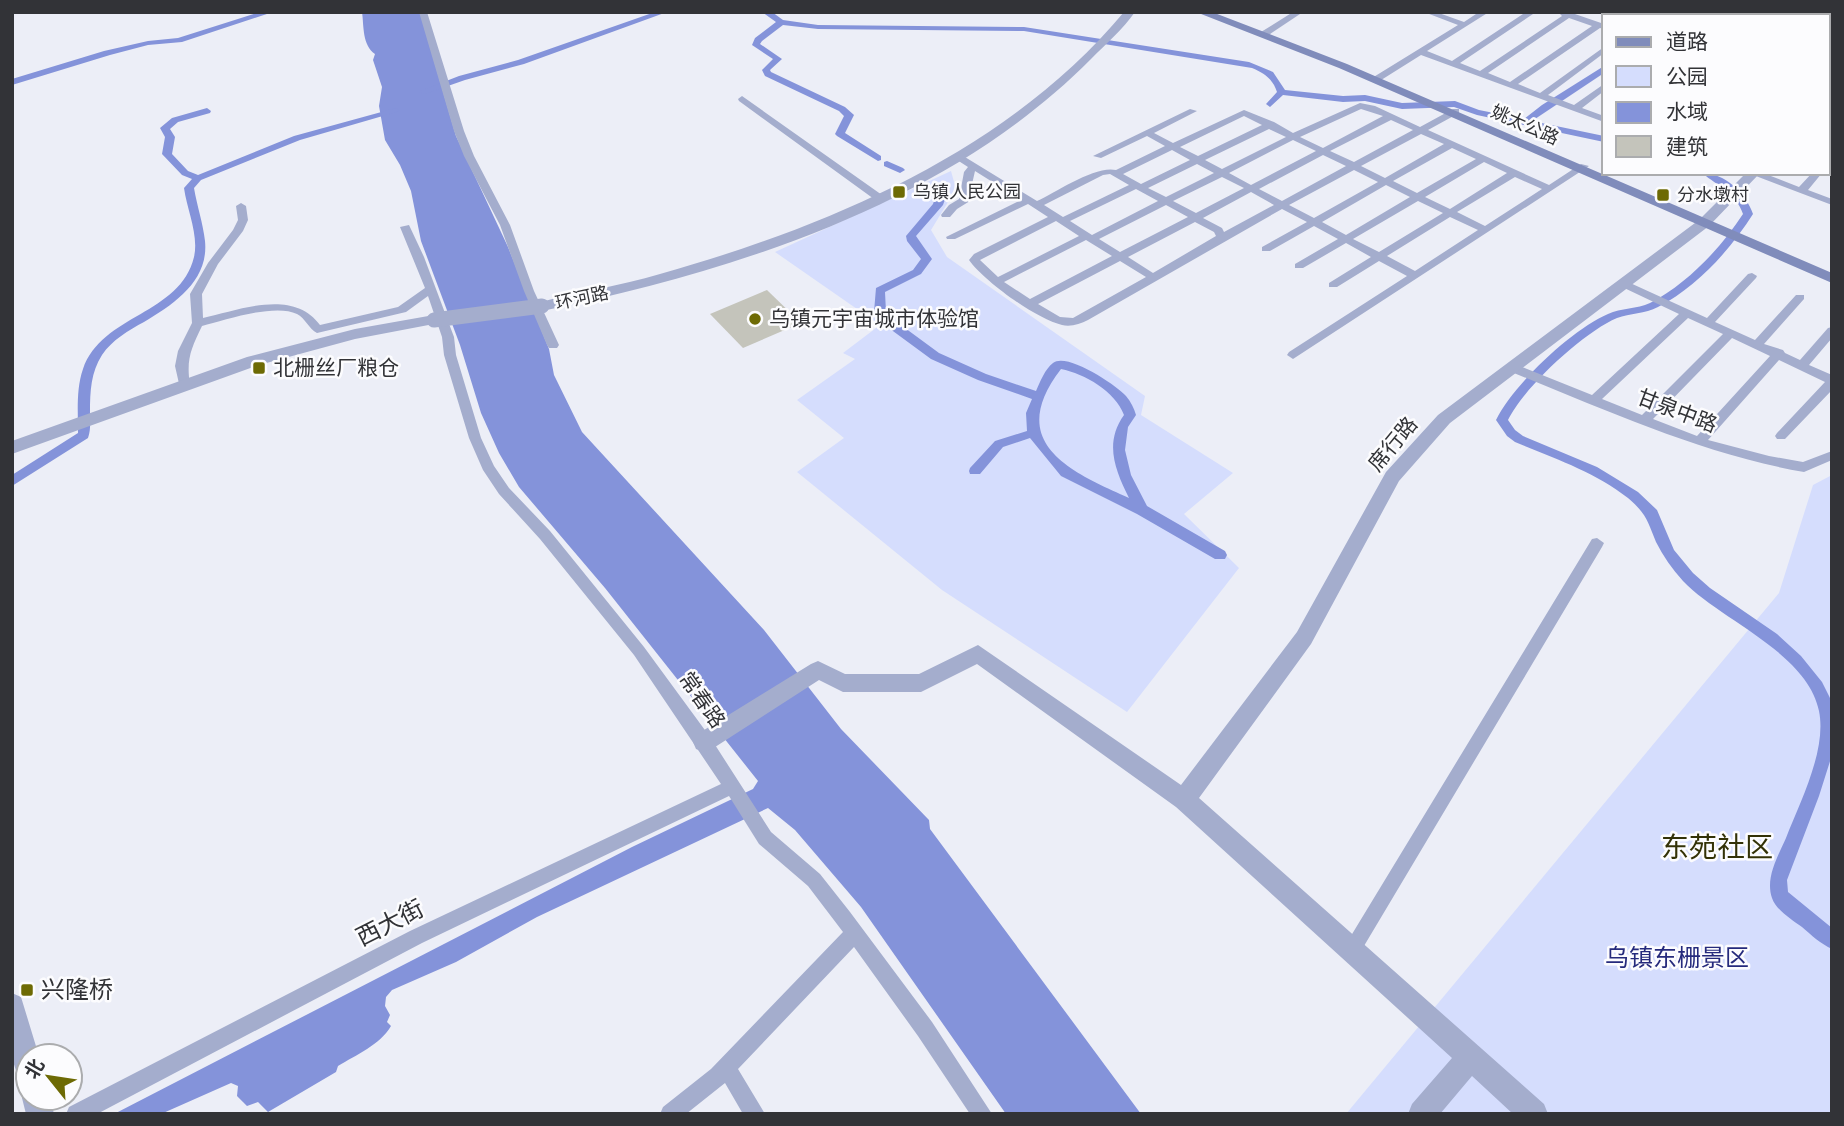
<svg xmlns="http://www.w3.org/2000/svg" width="1844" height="1126" font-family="Helvetica,'Noto Sans SC',sans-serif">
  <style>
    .green { fill: #d5ddfd }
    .water { fill: #8493da }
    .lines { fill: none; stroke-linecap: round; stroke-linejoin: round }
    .canal { fill: #8493da; fill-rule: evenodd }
    .building { fill: #c4c4bb }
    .minor { fill: #a4adcd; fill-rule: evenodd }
    .tertiary { fill: #a4adcd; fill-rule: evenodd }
    .secondary { fill: #808cbb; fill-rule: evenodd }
    .tertiary-bridge { stroke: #a4adcd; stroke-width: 15 }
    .poi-dot { fill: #6d6a04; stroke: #fcfcfe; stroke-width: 2.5 }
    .labels { text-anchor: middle; stroke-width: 5; stroke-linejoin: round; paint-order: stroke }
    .far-street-label { font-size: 18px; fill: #323337; stroke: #fcfcfe }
    .far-poi-label { font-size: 18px; fill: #323337; stroke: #fcfcfe; text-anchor: start }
    .poi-label { font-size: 21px; fill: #323337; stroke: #fcfcfe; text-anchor: start }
    .street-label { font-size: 21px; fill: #323337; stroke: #fcfcfe }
    .near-street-label { font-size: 24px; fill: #323337; stroke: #fcfcfe }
    .near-park-label { font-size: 24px; fill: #252a7c; stroke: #fcfcfe }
    .near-poi-label { font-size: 24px; fill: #323337; stroke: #fcfcfe; text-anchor: start }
    .near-quarter-label { font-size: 28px; fill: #333207; stroke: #fcfcfe }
  </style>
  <rect width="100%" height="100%" fill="#eceef7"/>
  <path class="green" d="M951 171 956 189 931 230 947 257 1145 396 1141 415 1233 473 1184 514 1239 568 1127 712 942 590 797 472 844 438 797 400 855 359 843 353 880 325 775 252Z
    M1832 475V1114H1346L1779 593 1813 485Z"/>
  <path class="water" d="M362 12H420L456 136 508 247 549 349 554 375 582 432 764 630 841 729 929 820 930 829 1141 1114H1006L861 907 795 830 768 808 537 917 456 962 392 990 386 997 385 1006 390 1015 387 1022 391 1026C380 1045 356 1055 338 1066L336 1072 268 1112 258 1102 247 1106 237 1096 238 1086 231 1083 161 1114H114L632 847 753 789 758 781 605 588 519 487 499 453 481 413 460 345 421 241 411 191 400 165 385 140 379 106 382 87 373 60 375 54C362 45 364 26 362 12Z"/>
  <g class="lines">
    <path class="canal" d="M260 12H273L182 42 148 45 110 55 12 85V79L104 51 148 41 178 38Z
      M655 12H667L524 64 465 80 425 94 418 92 459 76 518 60Z
      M762 12H772L783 20 818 25 1024 27 1249 62 1273 72 1285 90 1343 96 1365 95 1402 103 1455 101 1479 110 1524 119 1542 105 1604 66V73L1532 121 1604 136V142L1477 115 1454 107 1402 109 1365 101 1343 102 1283 95 1270 107 1266 104 1277 92C1273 79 1264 73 1252 68L1024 31 818 29 783 25 762 41 760 44 782 59 770 70 771 72 845 107 854 115 845 133 881 156V160L878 161 837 136 835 134 844 116 839 111 765 76 762 70 773 59 752 45 755 38 776 22Z
      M1629 12H1638L1634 16H1625Z
      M207 108 211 111 210 113 178 122 170 129 175 137 172 154 188 171 198 175 294 136 396 108 400 111 300 140 201 180 194 188C197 206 203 223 205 241 209 281 174 304 144 322 129 330 112 340 102 355 91 372 90 391 90 412 90 421 91 430 88 438L12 486V475L78 433C78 412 76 389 83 369 102 314 180 315 194 257 199 235 187 210 184 188L192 179 182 175 162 154 165 137 160 128 172 118Z
      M887 161 903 168 905 170 900 173 884 166V162Z
      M1702 173C1725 173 1746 193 1753 214 1730 250 1697 287 1658 307 1645 314 1630 313 1617 318 1584 332 1524 387 1508 420L1515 430 1523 436 1597 467 1638 492 1657 510 1674 550 1693 573 1710 588 1777 634 1801 656 1822 682 1832 702V755L1819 796 1787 880 1788 892 1832 928V949C1821 944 1811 935 1802 927 1792 920 1776 910 1772 898 1765 878 1778 856 1786 838 1800 802 1827 750 1819 711 1807 652 1720 620 1683 581 1672 569 1663 556 1656 542 1648 522 1646 513 1628 498 1595 472 1554 458 1515 442L1507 436 1496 420C1514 384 1571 330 1608 314 1621 308 1637 309 1650 303 1687 284 1721 248 1743 214 1736 193 1718 186 1702 173Z
      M940 183 948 185V191L943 205 916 236 932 259 921 274 885 292 886 312 890 317 939 353 986 374 1036 391C1040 382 1045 369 1053 363 1067 352 1116 385 1126 396 1131 402 1134 408 1136 415L1128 427 1125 450 1131 475 1147 506 1225 551 1227 555 1225 559H1215L1137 514 1061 476 1030 438 1003 447 980 474H970L969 471 970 468 995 441 1027 431 1026 413 1032 399 978 380 931 359 882 323 874 312 876 288 913 270 921 259 907 241 906 236 933 204ZM1061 369C1085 374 1115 391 1124 415 1104 443 1115 470 1129 498 1068 471 1005 442 1061 369Z"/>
  </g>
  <path class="building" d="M767 290 801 323 743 348 710 314Z"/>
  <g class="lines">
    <path class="minor" d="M419 12H427L464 131 474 156 510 225 534 291 559 345 557 348H549L547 345 524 291 500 225 464 156 454 131Z
      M1293 12H1303L1267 36H1261V32Z
      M1424 12H1436L1464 22 1479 12H1489L1427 51 1452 61 1526 12H1536L1460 63 1480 71 1562 16 1558 12 1572 13 1604 24V29L1600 28 1518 84 1540 93 1604 47V53L1548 95 1574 105 1604 84V91L1582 108 1604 116V122L1421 55 1378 82H1372V78L1458 25ZM1569 18 1592 26 1510 82 1488 73Z
      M1656 12H1665L1661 16H1652Z
      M1696 12H1705L1702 16H1693Z
      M1738 12H1747L1744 16H1735Z
      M1780 12H1789L1786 16H1777Z
      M1802 12H1815L1822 16H1809Z
      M1828 17 1832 18V22L1828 21Z
      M742 96 882 195V199H874L739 101 738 99Z
      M1828 97 1832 98V104L1828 103Z
      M1360 103 1375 106 1420 127 1453 109H1459V113L1428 130 1549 185 1581 164 1589 166 1293 359 1287 355 1289 352 1407 276 1379 261 1337 287H1329V283L1371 257 1346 243 1303 268H1295V264L1338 239 1314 226 1270 251H1262V247L1307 222 1282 209 1088 320C1080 324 1071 327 1062 325 1036 319 984 281 969 260L974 254 1048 217 1028 204 955 239H947L946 237 1021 200 975 171 970 193 983 186 988 189 986 191 957 209 950 217H942L941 215 949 205 959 199 964 172 968 167 954 158V154H960L1037 201C1056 192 1096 165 1116 170L1165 146 1147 136 1101 158 1093 156 1190 109 1197 111 1154 133 1173 143 1244 110 1274 122 1293 133ZM1361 109 1383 116 1323 148 1300 137ZM1244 116 1262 125 1198 156 1180 147ZM1391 120 1413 130 1354 162 1330 151ZM1269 129 1286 137 1222 169 1205 160ZM1421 134 1444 144 1385 178 1361 166ZM1293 140 1316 151 1251 185 1229 173ZM1452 148 1476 159 1417 193 1393 181ZM1172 150 1190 160 1141 184 1123 174ZM1323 155 1346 166 1282 201 1259 189ZM1484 162 1507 173 1450 209 1425 197ZM1197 164 1214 173 1166 197 1148 188ZM1354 170 1378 182 1314 218 1289 205ZM1110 174 1129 185 1063 217 1044 205 1103 175ZM1222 177 1244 188 1196 213 1173 201ZM1515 177 1542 189 1485 226 1457 212ZM1386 185 1410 197 1346 235 1322 222ZM1136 189 1158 201 1092 235 1070 221ZM1251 192 1274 205 1224 232 1222 228 1203 218ZM1418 201 1443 213 1379 252 1353 239ZM1166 205 1188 217 1120 252 1099 239ZM1450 217 1478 230 1415 271 1387 256ZM1056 221 1079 236 998 277 980 260ZM1195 222 1214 232 1216 236 1153 273 1128 257ZM1086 240 1112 256 1030 299 1004 282ZM1120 261 1146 277 1073 318 1060 317 1038 304Z
      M1832 154V162L1828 163V155Z
      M1748 173H1763L1799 187 1812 173H1822L1808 190 1832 199V205Z
      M241 203 246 206 248 220 243 231 218 264 202 294 203 318C240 310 293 288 320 325L398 307 425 288 400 227 409 225 424 257 454 337 456 355 481 438 494 466 509 488 550 531 644 647 710 737 771 832 820 874 850 912 932 1022 992 1114H970L918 1036 854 947 738 1069 765 1114H743L725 1083 686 1114H660L663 1107 711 1069 843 932 808 886 759 844 729 796 422 943 97 1114H66L69 1107 410 931 721 784 634 655 540 539 499 494 483 470 469 438 444 355 442 337 428 296 406 312 317 333C309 329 305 318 297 314 275 303 225 320 202 326 191 349 186 359 190 385L184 389 180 388 175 366 178 351 192 323 190 294 208 263 233 230 238 220 236 206Z
      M1752 273 1757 276 1756 278 1715 322 1755 340 1796 295H1804V299L1764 344 1783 350 1785 353 1800 360 1828 328 1832 327V338L1809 365 1832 375V390L1785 439H1777L1775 436 1777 433 1825 382 1779 360 1708 440 1769 456 1803 462 1832 451V460L1804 472C1701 454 1606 410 1509 371L1507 368 1509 365H1517L1592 395 1679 314 1620 286V282H1628L1707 318 1748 274ZM1688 318 1723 334 1642 415 1602 399ZM1732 338 1770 356 1697 436 1653 419Z
      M1597 538 1604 543 1602 547 1358 956 1352 959 1346 956 1343 950 1346 944 1592 539Z"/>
    <path class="tertiary" d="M1124 12H1135C1123 29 1106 44 1091 59 947 204 738 270 542 311L534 306 537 303C578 292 620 286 660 274 830 226 1008 151 1124 12Z
      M1832 85V96L1828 97V86Z
      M1746 173H1760L1709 226 1450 423 1399 481 1311 644 1199 798 1544 1104 1548 1114H1513L1472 1076 1440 1114H1408L1412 1104 1452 1058 1176 807 977 664 921 692H843L819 680 712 749 704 752 696 749 693 742 696 735 811 664 818 661 845 674H919L978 645 1181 785 1297 632 1386 472 1438 415 1699 220Z
      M434 315 442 320 439 323 355 339 259 365 12 454V441L247 357 355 329Z
      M12 993 21 997 39 1056H28V1080L18 1077 12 1058Z
      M26 1088 28 1098H50L54 1114H26L22 1098Z"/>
    <path class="secondary" d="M1196 12H1212L1347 64 1832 273V283L1339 68Z"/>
    <path class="tertiary-bridge" d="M434 320 542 306"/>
  </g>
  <g class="poi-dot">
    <rect x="892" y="185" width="14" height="14" rx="3.5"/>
    <rect x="1656" y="188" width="14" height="14" rx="3.5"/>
    <circle cx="755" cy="319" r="7"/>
    <rect x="252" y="361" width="14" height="14" rx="3.5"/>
    <rect x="20" y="983" width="14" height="14" rx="3.5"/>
  </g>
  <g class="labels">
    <g class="far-street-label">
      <text transform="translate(1525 125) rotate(24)" y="6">姚太公路</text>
      <text transform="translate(582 298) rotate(-12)" y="6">环河路</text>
    </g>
    <g class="far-poi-label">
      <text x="913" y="198">乌镇人民公园</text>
      <text x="1677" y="201">分水墩村</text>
    </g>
    <g class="poi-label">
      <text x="769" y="326">乌镇元宇宙城市体验馆</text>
      <text x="273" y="375">北栅丝厂粮仓</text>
    </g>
    <g class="street-label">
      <text transform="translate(1677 411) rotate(21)" y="7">甘泉中路</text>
      <text transform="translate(1393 444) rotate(-50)" y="7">席行路</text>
      <text transform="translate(702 700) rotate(55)" y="7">常春路</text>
    </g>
    <g class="near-street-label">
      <text transform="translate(390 923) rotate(-27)" y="8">西大街</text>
    </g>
    <g class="near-park-label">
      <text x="1677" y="966">乌镇东栅景区</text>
    </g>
    <g class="near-poi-label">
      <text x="41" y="998">兴隆桥</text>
    </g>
    <g class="near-quarter-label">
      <text x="1717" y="857">东苑社区</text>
    </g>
  </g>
  <rect width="1844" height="1126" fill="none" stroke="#323337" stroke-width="28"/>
  <rect x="1602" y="14" width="228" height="161" fill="#fcfcfe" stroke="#abacae" stroke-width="2"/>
  <rect x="1616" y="37" width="35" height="10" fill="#808cbb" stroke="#abacae" stroke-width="2"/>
  <text x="1666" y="49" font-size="21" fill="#323337">道路</text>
  <rect x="1616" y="66" width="35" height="21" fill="#d5ddfd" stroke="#abacae" stroke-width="2"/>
  <text x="1666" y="84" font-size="21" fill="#323337">公园</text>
  <rect x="1616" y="102" width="35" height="21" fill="#8493da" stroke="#abacae" stroke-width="2"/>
  <text x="1666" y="119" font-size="21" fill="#323337">水域</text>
  <rect x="1616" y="136" width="35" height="21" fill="#c4c4bb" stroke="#abacae" stroke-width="2"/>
  <text x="1666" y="154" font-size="21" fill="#323337">建筑</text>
  <g transform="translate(49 1077) rotate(300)"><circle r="33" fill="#fcfcfe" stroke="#abacae" stroke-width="2"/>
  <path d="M0-5L12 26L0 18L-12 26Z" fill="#6d6a04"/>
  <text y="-10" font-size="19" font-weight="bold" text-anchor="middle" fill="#323337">北</text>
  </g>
</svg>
